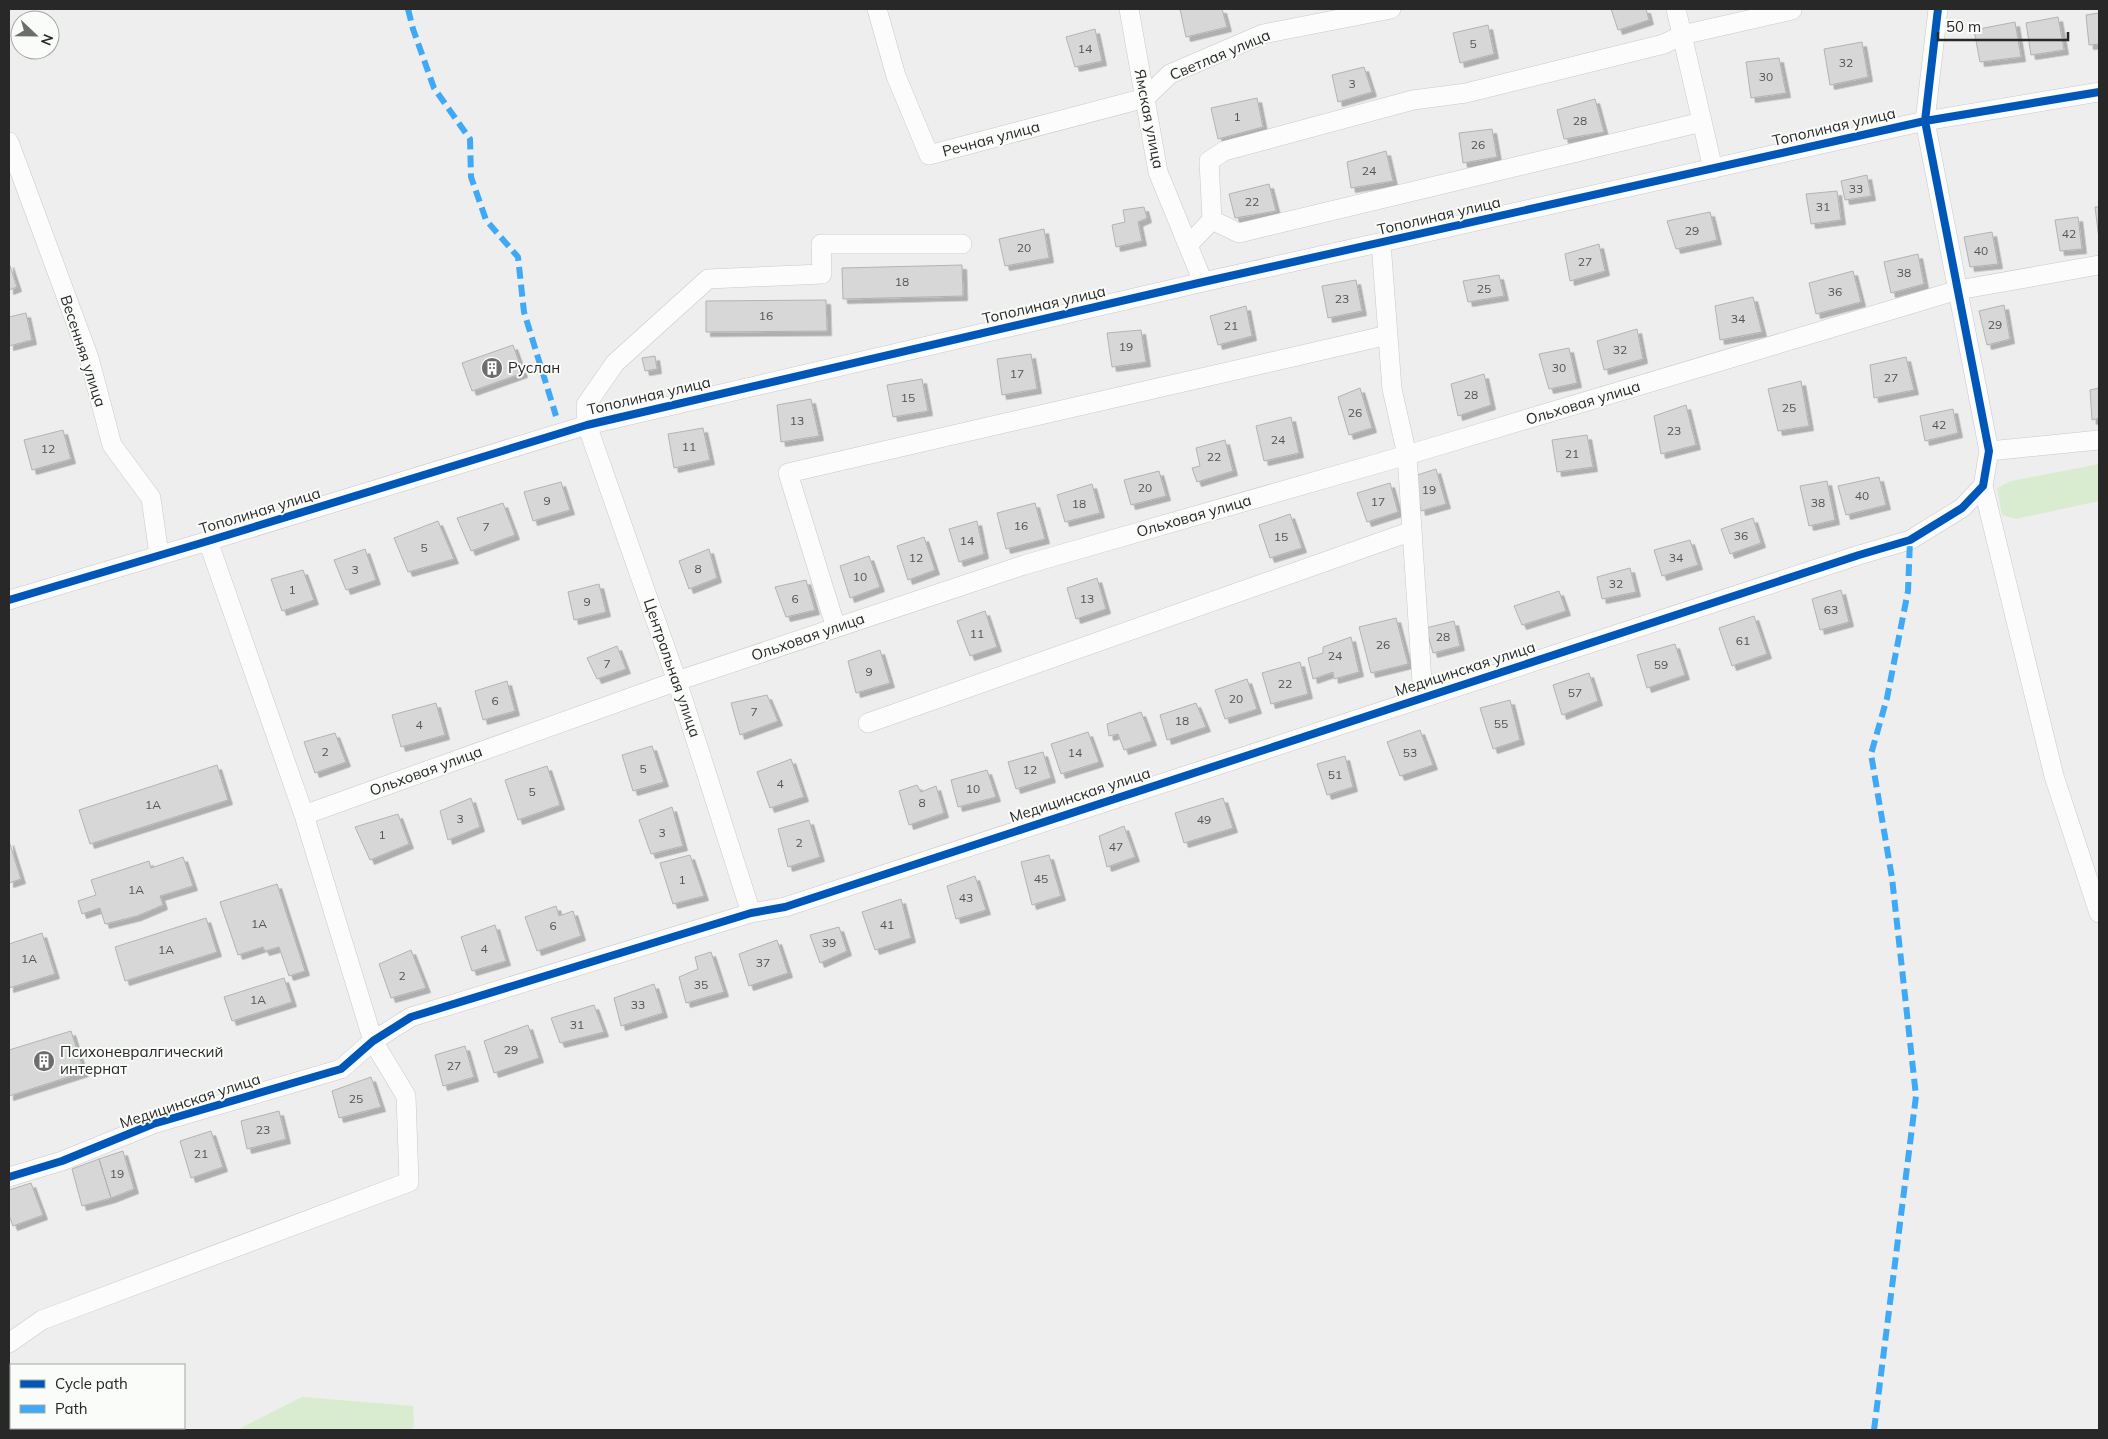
<svg xmlns="http://www.w3.org/2000/svg" width="2108" height="1439" font-family="Mulish,sans-serif">
  <style>
    .green { fill: #daecd0 }
    .building { fill: #d6d7d6; stroke: #b2b3b2; filter: url(#shadow) }
    .lines { fill: none; stroke-linecap: round; stroke-linejoin: round }
    .minor-casing { stroke: #c8c9c8; stroke-width: 20 }
    .minor { stroke: #fcfcfc; stroke-width: 19 }
    .quiet { stroke: #3fa9f5; stroke-width: 6; stroke-dasharray: 12 6; stroke-linecap: butt }
    .cycleway-casing { stroke: #fafcf9; stroke-width: 11 }
    .cycleway { stroke: #0057b8; stroke-width: 8 }
    .labels { text-anchor: middle; stroke-width: 4; stroke-linejoin: round; paint-order: stroke }
    .number-label { font-size: 12px; fill: #535453 }
    .street-label { font-size: 15px; fill: #272827; stroke: #fafcf9 }
    .poi-label { font-size: 15px; fill: #272827; stroke: #fafcf9; text-anchor: start }
  </style>
  <defs>
    <filter id="shadow"><feDropShadow dx="4.5" dy="4.5" stdDeviation="0" flood-color="#0004"/></filter>
  </defs>
  <rect width="100%" height="100%" fill="#edeeed"/>
  <path class="green" d="M2099 464V501L2016 519 2002 515 1997 488 2011 481Z
    M302 1397 413 1406 414 1427 410 1430H237Z"/>
  <path class="building" d="M1180 9H1222L1227 27 1186 37Z
    M1611 9H1646L1649 20 1618 30Z
    M2099 13V44L2089 45 2086 15Z
    M2058 17 2064 50 2031 55 2026 23Z
    M2015 22 2021 57 1980 62 1974 30Z
    M1488 25 1494 54 1460 63 1453 33Z
    M1095 29 1102 61 1075 67 1066 37Z
    M1862 42 1868 77 1830 85 1824 49Z
    M1779 58 1786 93 1751 98 1746 62Z
    M1364 67 1372 92 1338 102 1332 75Z
    M1257 98 1263 127 1218 139 1211 108Z
    M1595 99 1604 132 1564 139 1557 110Z
    M1492 129 1497 157 1463 163 1459 133Z
    M1386 151 1393 181 1351 188 1347 162Z
    M1867 175 1871 196 1845 200 1841 181Z
    M1269 184 1276 211 1235 218 1229 194Z
    M1837 191 1841 220 1811 224 1806 194Z
    M1144 207 1147 218 1138 222 1142 241 1116 247 1112 225 1125 222 1123 210Z
    M2095 207H2099V239Z
    M1710 212 1717 240 1676 249 1667 221Z
    M2078 217 2082 249 2060 251 2055 220Z
    M1044 229 1049 258 1005 266 999 239Z
    M1992 232 1998 264 1970 267 1964 237Z
    M1599 244 1605 271 1570 281 1565 254Z
    M1918 254 1924 284 1891 293 1884 262Z
    M9 263 17 287 9 290Z
    M962 265 963 296 843 299 842 268Z
    M1853 271 1861 302 1816 314 1809 283Z
    M1499 275 1504 296 1468 302 1463 281Z
    M1356 280 1362 311 1328 318 1322 286Z
    M1753 297 1762 332 1720 340 1715 306Z
    M826 300 827 331 706 332V301Z
    M2004 305 2010 339 1987 345 1979 311Z
    M1246 306 1252 336 1218 345 1210 316Z
    M26 313 32 340 9 346V317Z
    M1637 329 1643 359 1604 370 1597 341Z
    M1141 330 1146 362 1112 367 1107 333Z
    M513 345 523 373 472 391 462 363Z
    M1569 348 1577 383 1549 389 1539 354Z
    M1031 354 1037 389 1002 395 997 359Z
    M655 356 657 369 645 371 642 358Z
    M1906 357 1914 390 1874 398 1870 365Z
    M1484 374 1491 405 1458 416 1451 384Z
    M922 379 928 411 893 417 887 385Z
    M1801 381 1809 426 1778 431 1768 389Z
    M1360 388 1372 428 1349 435 1338 397Z
    M2099 388V418L2092 420 2090 390Z
    M811 399 819 436 781 442 777 405Z
    M1686 405 1696 445 1661 454 1654 416Z
    M1953 409 1958 433 1925 441 1920 416Z
    M1291 417 1299 453 1264 461 1256 426Z
    M703 428 710 460 674 468 668 434Z
    M63 430 71 459 32 470 24 440Z
    M1587 435 1593 467 1557 472 1552 440Z
    M1225 440 1233 471 1197 482 1192 468 1200 466 1196 448Z
    M1436 469 1446 504 1421 511 1414 476Z
    M1159 471 1166 496 1131 505 1124 480Z
    M1879 477 1886 505 1846 515 1838 486Z
    M1827 481 1835 520 1809 526 1800 486Z
    M561 482 570 510 533 521 524 492Z
    M1390 483 1398 512 1367 522 1357 493Z
    M1092 484 1100 513 1065 522 1057 495Z
    M503 503 515 535 471 551 457 518Z
    M1035 503 1045 539 1006 549 997 513Z
    M1290 514 1302 548 1270 558 1259 525Z
    M1753 518 1761 543 1730 554 1721 529Z
    M438 521 454 559 408 572 394 538Z
    M977 521 984 554 959 562 949 529Z
    M924 537 935 570 908 580 897 546Z
    M1690 540 1698 565 1662 576 1654 550Z
    M365 549 376 580 346 590 334 560Z
    M709 549 717 578 689 589 679 561Z
    M869 556 880 587 850 598 840 566Z
    M1630 568 1636 592 1602 599 1597 577Z
    M303 570 314 600 282 611 271 579Z
    M1097 578 1106 609 1076 619 1067 588Z
    M806 580 815 610 786 617 775 587Z
    M599 584 606 612 574 620 568 592Z
    M1841 590 1849 622 1820 630 1812 599Z
    M1559 591 1566 611 1522 625 1514 606Z
    M985 611 997 647 970 656 957 621Z
    M1754 616 1767 654 1732 666 1719 628Z
    M1396 618 1408 664 1371 673 1359 627Z
    M1454 621 1460 646 1433 653 1426 628Z
    M1351 637 1359 672 1334 679 1333 672 1313 679 1308 658 1323 653V647Z
    M1675 644 1685 675 1647 688 1637 655Z
    M617 646 626 669 597 679 587 658Z
    M880 650 890 683 856 693 848 661Z
    M1300 662 1308 694 1271 704 1262 673Z
    M1589 673 1598 701 1562 715 1553 685Z
    M1247 679 1257 709 1225 719 1215 690Z
    M507 681 515 711 483 720 475 691Z
    M767 695 778 721 740 735 731 703Z
    M1510 700 1520 740 1493 749 1480 708Z
    M436 703 445 735 401 747 392 715Z
    M1196 703 1206 727 1167 740 1160 715Z
    M1141 712 1152 741 1124 750 1118 734 1109 736 1107 724Z
    M1420 730 1433 765 1400 776 1387 742Z
    M1088 732 1099 762 1061 774 1051 744Z
    M335 733 346 762 315 773 304 742Z
    M652 746 664 782 633 791 622 755Z
    M1043 752 1051 778 1016 789 1008 762Z
    M1345 756 1353 787 1327 795 1317 764Z
    M791 759 804 797 770 808 757 772Z
    M217 765 228 800 90 844 79 810Z
    M547 766 560 805 518 820 505 780Z
    M987 770 996 797 958 807 951 780Z
    M917 785 921 792 936 786 944 813 909 825 899 791Z
    M471 798 480 827 448 840 440 811Z
    M1223 798 1233 828 1184 843 1175 813Z
    M672 807 683 846 651 854 639 820Z
    M398 814 409 844 370 860 355 827Z
    M809 820 820 857 788 867 778 829Z
    M1124 826 1135 857 1107 867 1099 836Z
    M9 841 21 879 9 883Z
    M690 855 704 896 673 904 660 863Z
    M1049 855 1061 896 1032 905 1021 862Z
    M183 857 193 886 160 896 163 905 137 916 105 924 100 908 82 914 78 901 96 895 91 880 149 861 151 868Z
    M975 876 986 910 956 919 947 886Z
    M277 884 305 971 289 976 279 947 265 951 263 947 238 955 220 902Z
    M901 899 911 938 875 950 862 912Z
    M556 906 559 916 573 911 581 936 537 951 525 917Z
    M206 918 217 952 125 981 115 947Z
    M495 925 506 961 472 971 461 937Z
    M839 927 847 951 820 963 810 935Z
    M42 933 55 974 9 988V944Z
    M777 940 788 973 749 986 739 954Z
    M411 950 426 988 391 998 379 964Z
    M711 952 724 992 686 1003 679 977 698 969 695 957Z
    M284 978 292 1002 232 1021 224 997Z
    M654 984 663 1013 621 1026 614 998Z
    M594 1005 604 1032 560 1043 551 1018Z
    M528 1025 539 1058 494 1073 484 1041Z
    M71 1031 84 1072 9 1096V1050Z
    M465 1046 474 1077 443 1086 435 1055Z
    M371 1077 381 1107 339 1118 332 1091Z
    M279 1111 286 1139 247 1149 241 1121Z
    M211 1131 223 1167 191 1178 180 1141Z
    M123 1151 134 1189 111 1198 99 1159Z
    M99 1159 111 1198 82 1206 72 1169Z
    M31 1183 43 1215 13 1226 9 1215V1190Z"/>
  <g class="lines">
    <g class="minor-casing">
      <path id="minor" d="M877 9 896 76 929 155 1145 98 1170 74 1263 34 1391 9
        M1129 9 1158 172 1203 282
        M1676 9 1713 169
        M9 142 89 358 112 445 151 498 159 555
        M1212 220 1239 233 1702 122
        M1381 243 1392 389 1407 455 1423 697
        M1188 245 1212 220 1209 161 1224 151 1413 100 1466 93 1664 44 1682 35 1792 10
        M1989 451 2099 440
        M1983 486 2054 776 2099 913
        M9 600 208 541 587 425 1203 282 1925 121 2099 92
        M836 628 788 473 1388 335
        M868 723 1412 531
        M304 815 677 681 1024 565 1407 455 1958 290 2099 265
        M751 913 677 681 587 425 586 405 615 363 708 279 822 274 821 244H962
        M9 1177 62 1161 153 1124 341 1069 373 1041 411 1017 751 913 785 907 1859 555 1910 540 1962 508 1983 486 1989 451 1925 121 1938 9
        M9 1343 42 1320 409 1182 406 1096 373 1041 304 815 208 541"/>
    </g>
    <use href="#minor" class="minor"/>
    <path class="quiet" d="M408 9 413 29 434 88 470 139 471 177 486 220 518 257 524 312 556 416
      M9 1391 11 1393
      M34 1428 36 1430
      M1874 1430 1916 1096 1892 878 1871 754 1887 698 1908 591 1910 540"/>
    <g class="cycleway-casing">
      <path id="cycleway" d="M9 600 208 541 587 425 1203 282 1925 121 2099 92
        M9 1177 62 1161 153 1124 341 1069 373 1041 411 1017 751 913 785 907 1859 555 1910 540 1962 508 1983 486 1989 451 1925 121 1938 9"/>
    </g>
    <use href="#cycleway" class="cycleway"/>
  </g>
  <defs>
    <g id="building-disc" transform="scale(1.125)"><circle r="9.5" fill="#6c6d6c" stroke="#fafcf9"/><path d="M-4-6H4V6H1V3H-1V6H-4ZM-2.5-4.3h1.7v1.8h-1.7ZM.8-4.3h1.7v1.8H.8ZM-2.5-1h1.7V.8h-1.7ZM.8-1h1.7V.8H.8Z" fill="#fff"/></g>
  </defs>
  <g fill-rule="evenodd">
    <use href="#building-disc" x="492" y="368"/>
    <use href="#building-disc" x="44" y="1061"/>
  </g>
  <g class="labels">
    <g class="number-label">
      <text x="1473" y="48">5</text>
      <text x="1085" y="53">14</text>
      <text x="1846" y="67">32</text>
      <text x="1766" y="81">30</text>
      <text x="1352" y="88">3</text>
      <text x="1237" y="121">1</text>
      <text x="1580" y="125">28</text>
      <text x="1478" y="149">26</text>
      <text x="1369" y="175">24</text>
      <text x="1856" y="193">33</text>
      <text x="1252" y="206">22</text>
      <text x="1823" y="211">31</text>
      <text x="1692" y="235">29</text>
      <text x="2069" y="238">42</text>
      <text x="1024" y="252">20</text>
      <text x="1981" y="255">40</text>
      <text x="1585" y="266">27</text>
      <text x="1904" y="277">38</text>
      <text x="902" y="286">18</text>
      <text x="1484" y="293">25</text>
      <text x="1835" y="296">36</text>
      <text x="1342" y="303">23</text>
      <text x="766" y="320">16</text>
      <text x="1738" y="323">34</text>
      <text x="1995" y="329">29</text>
      <text x="1231" y="330">21</text>
      <text x="1126" y="351">19</text>
      <text x="1620" y="354">32</text>
      <text x="1559" y="372">30</text>
      <text x="1017" y="378">17</text>
      <text x="1891" y="382">27</text>
      <text x="1471" y="399">28</text>
      <text x="908" y="402">15</text>
      <text x="1789" y="412">25</text>
      <text x="1355" y="417">26</text>
      <text x="797" y="425">13</text>
      <text x="1939" y="429">42</text>
      <text x="1674" y="435">23</text>
      <text x="1278" y="444">24</text>
      <text x="689" y="451">11</text>
      <text x="48" y="453">12</text>
      <text x="1572" y="458">21</text>
      <text x="1214" y="461">22</text>
      <text x="1145" y="492">20</text>
      <text x="1429" y="494">19</text>
      <text x="1862" y="500">40</text>
      <text x="547" y="505">9</text>
      <text x="1378" y="506">17</text>
      <text x="1818" y="507">38</text>
      <text x="1079" y="508">18</text>
      <text x="1021" y="530">16</text>
      <text x="486" y="531">7</text>
      <text x="1741" y="540">36</text>
      <text x="1281" y="541">15</text>
      <text x="967" y="545">14</text>
      <text x="424" y="552">5</text>
      <text x="916" y="562">12</text>
      <text x="1676" y="562">34</text>
      <text x="698" y="573">8</text>
      <text x="355" y="574">3</text>
      <text x="860" y="581">10</text>
      <text x="1616" y="588">32</text>
      <text x="292" y="594">1</text>
      <text x="795" y="603">6</text>
      <text x="1087" y="603">13</text>
      <text x="587" y="606">9</text>
      <text x="1831" y="614">63</text>
      <text x="977" y="638">11</text>
      <text x="1443" y="641">28</text>
      <text x="1743" y="645">61</text>
      <text x="1383" y="649">26</text>
      <text x="1335" y="660">24</text>
      <text x="607" y="668">7</text>
      <text x="1661" y="669">59</text>
      <text x="869" y="676">9</text>
      <text x="1285" y="688">22</text>
      <text x="1575" y="697">57</text>
      <text x="1236" y="703">20</text>
      <text x="495" y="705">6</text>
      <text x="754" y="716">7</text>
      <text x="1182" y="725">18</text>
      <text x="1501" y="728">55</text>
      <text x="419" y="729">4</text>
      <text x="325" y="756">2</text>
      <text x="1075" y="757">14</text>
      <text x="1410" y="757">53</text>
      <text x="643" y="773">5</text>
      <text x="1030" y="774">12</text>
      <text x="1335" y="779">51</text>
      <text x="780" y="788">4</text>
      <text x="973" y="793">10</text>
      <text x="532" y="796">5</text>
      <text x="922" y="807">8</text>
      <text x="153" y="809">1А</text>
      <text x="460" y="823">3</text>
      <text x="1204" y="824">49</text>
      <text x="662" y="837">3</text>
      <text x="382" y="839">1</text>
      <text x="799" y="847">2</text>
      <text x="1116" y="851">47</text>
      <text x="1041" y="883">45</text>
      <text x="682" y="884">1</text>
      <text x="136" y="894">1А</text>
      <text x="966" y="902">43</text>
      <text x="259" y="928">1А</text>
      <text x="887" y="929">41</text>
      <text x="553" y="930">6</text>
      <text x="829" y="947">39</text>
      <text x="484" y="953">4</text>
      <text x="166" y="954">1А</text>
      <text x="29" y="963">1А</text>
      <text x="763" y="967">37</text>
      <text x="402" y="980">2</text>
      <text x="701" y="989">35</text>
      <text x="258" y="1004">1А</text>
      <text x="638" y="1009">33</text>
      <text x="577" y="1029">31</text>
      <text x="511" y="1054">29</text>
      <text x="454" y="1070">27</text>
      <text x="356" y="1103">25</text>
      <text x="263" y="1134">23</text>
      <text x="201" y="1158">21</text>
      <text x="117" y="1178">19</text>
    </g>
    <g class="street-label">
      <text transform="translate(1220 55) rotate(-23)" y="5">Светлая улица</text>
      <text transform="translate(1149 119) rotate(79)" y="5">Ямская улица</text>
      <text transform="translate(1834 127) rotate(-13)" y="5">Тополиная улица</text>
      <text transform="translate(991 139) rotate(-15)" y="5">Речная улица</text>
      <text transform="translate(1439 216) rotate(-13)" y="5">Тополиная улица</text>
      <text transform="translate(1044 305) rotate(-13)" y="5">Тополиная улица</text>
      <text transform="translate(83 351) rotate(72)" y="5">Весенняя улица</text>
      <text transform="translate(649 396) rotate(-13)" y="5">Тополиная улица</text>
      <text transform="translate(1583 403) rotate(-17)" y="5">Ольховая улица</text>
      <text transform="translate(260 511) rotate(-17)" y="5">Тополиная улица</text>
      <text transform="translate(1194 516) rotate(-16)" y="5">Ольховая улица</text>
      <text transform="translate(808 637) rotate(-19)" y="5">Ольховая улица</text>
      <text transform="translate(672 668) rotate(71)" y="5">Центральная улица</text>
      <text transform="translate(1465 669) rotate(-18)" y="5">Медицинская улица</text>
      <text transform="translate(426 771) rotate(-20)" y="5">Ольховая улица</text>
      <text transform="translate(1080 795) rotate(-18)" y="5">Медицинская улица</text>
      <text transform="translate(190 1101) rotate(-18)" y="5">Медицинская улица</text>
    </g>
    <g class="poi-label">
      <text x="508" y="373">Руслан</text>
      <text x="60" y="1057">Психоневралгический<tspan x="60" dy="17">интернат</tspan></text>
    </g>
  </g>
  <rect width="2108" height="1439" fill="none" stroke="#272827" stroke-width="20"/>
  <rect x="10" y="1364" width="175" height="65" fill="#fafcf9" stroke="#a6a7a5"/>
  <rect x="20" y="1380" width="25" height="8" fill="#0057b8" stroke="#a6a7a5"/>
  <text x="55" y="1389" font-size="15" fill="#272827">Cycle path</text>
  <rect x="20" y="1405" width="25" height="8" fill="#3fa9f5" stroke="#a6a7a5"/>
  <text x="55" y="1414" font-size="15" fill="#272827">Path</text>
  <g transform="translate(35 35) rotate(112)"><circle r="24" fill="#fafcf9" stroke="#a6a7a5"/>
  <path d="M0-4L9 19L0 12L-9 19Z" fill="#6c6d6c"/>
  <text y="-8" font-size="14" font-weight="bold" text-anchor="middle" fill="#272827">N</text>
  </g>
  <path d="M1938 32v8h130v-8" fill="none" stroke="#272827" stroke-width="2.5"/>
  <text x="1946" y="32" font-size="15" fill="#272827" stroke="#fafcf9" stroke-width="4" paint-order="stroke">50 m</text>
</svg>
